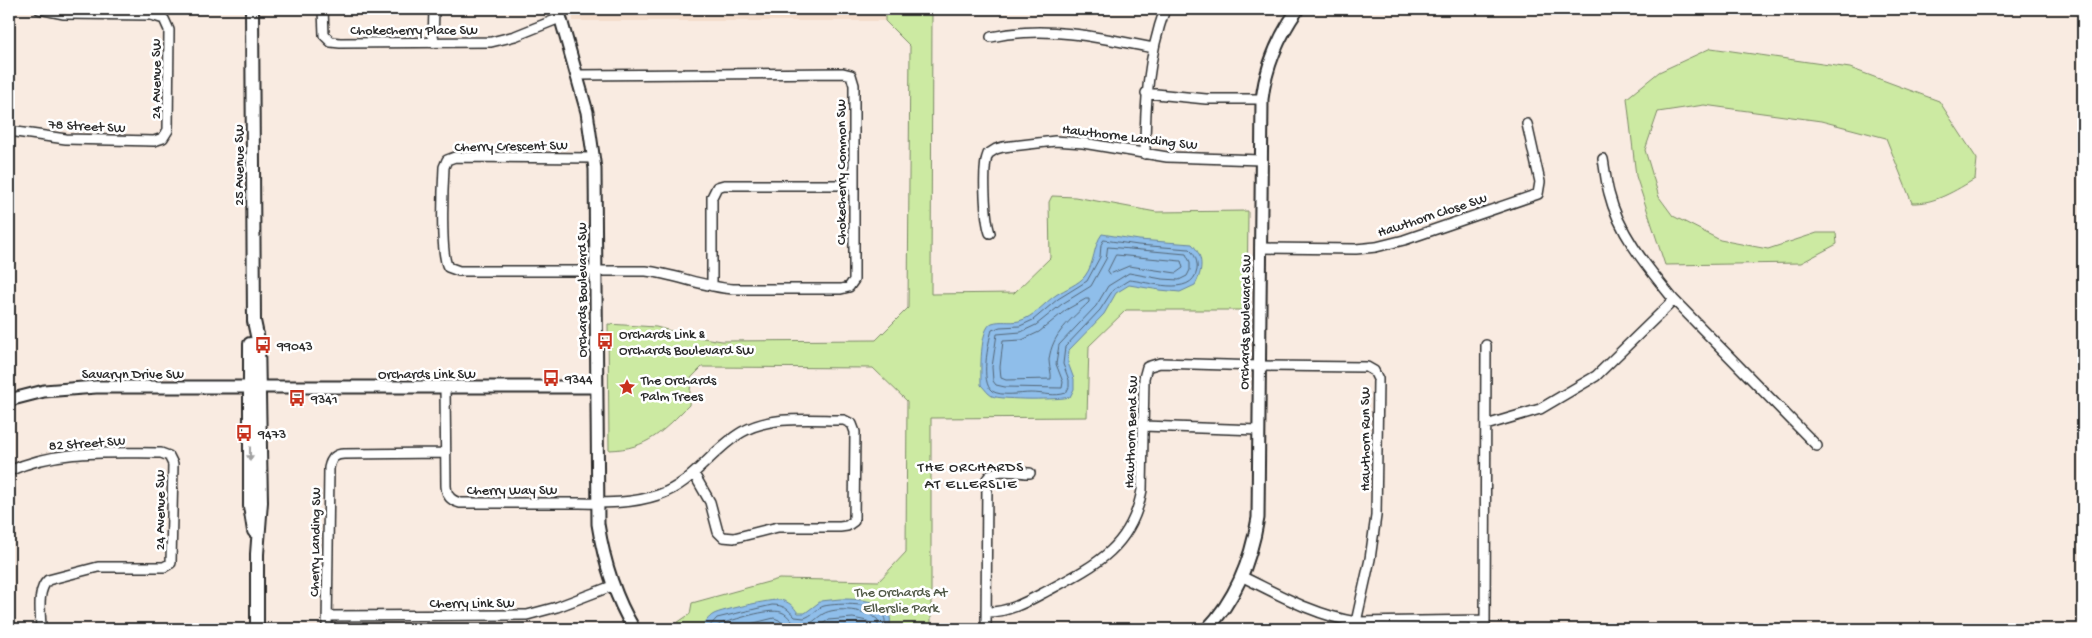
<svg xmlns="http://www.w3.org/2000/svg" width="2092" height="638" font-family="'Gochi Hand',sans-serif">
  <style>
    .built { fill: #f4ddcc }
    .green { fill: #cceaa2; stroke: #7c8a66 }
    .water { fill: #8fbeea; stroke: #67839e }
    .lines { fill: none; stroke-linecap: round; stroke-linejoin: round }
    .shore { stroke: #536677; stroke-width: 1 }
    .minor-casing { stroke: #2b2b2b; stroke-width: 12 }
    .tertiary-casing { stroke: #2b2b2b; stroke-width: 15 }
    .secondary-casing { stroke: #2b2b2b; stroke-width: 16 }
    .minor { stroke: #fff; stroke-width: 9 }
    .tertiary { stroke: #fff; stroke-width: 11 }
    .secondary { stroke: #fff; stroke-width: 12 }
    .oneway { fill: #a0a0a0 }
    .labels { text-anchor: middle; stroke-width: 5; stroke-linejoin: round; paint-order: stroke }
    .street-label { font-size: 14px; fill: #2b2b2b; stroke: #fff }
    .poi-label { font-size: 14px; fill: #2b2b2b; stroke: #fff; text-anchor: start }
    .park-label { font-size: 14px; fill: #535b49; stroke: #fff }
    .neighbourhood-label { font-size: 15px; letter-spacing: 1px; fill: #2b2b2b; stroke: #fff }
  </style>
  <rect width="100%" height="100%" fill="#f9ebe1"/>
  <filter id="ink" filterUnits="userSpaceOnUse"><feTurbulence type="fractalNoise" baseFrequency=".02" numOctaves="2"/><feDisplacementMap in="SourceGraphic" scale="10" xChannelSelector="R" yChannelSelector="G"/><feConvolveMatrix kernelMatrix="1 2 1 2 8 2 1 2 1" color-interpolation-filters="sRGB"/></filter>
  <g filter="url(#ink)">
    <path class="built" d="M573 9H885V21H573Z"/>
    <path class="green" d="M885 9H932L931 294 1014 293 1050 258 1049 202 1052 196 1075 197 1156 212 1248 211 1247 310H1126L1089 346 1087 417 931 418V629H668L690 614 692 603 779 579 879 581 906 552 907 401 873 368 702 367 691 378 689 405C663 431 648 449 609 450L608 324 656 327 690 336 722 341 876 340 908 308 910 46 885 21Z
      M1711 48 1850 68 1939 101 1977 159 1975 179C1956 190 1935 204 1912 203L1886 138 1821 121 1704 105 1658 112 1645 150 1659 197 1673 216 1720 240 1768 249 1817 233H1836L1837 244 1801 263 1665 265 1636 176 1627 98 1659 72Z"/>
    <path class="water" d="M1102 234 1139 240 1192 244C1204 257 1203 270 1195 285L1180 292 1160 290 1129 285 1116 293 1104 314 1069 350 1068 363 1074 379V389L1070 397C1060 400 1002 400 992 396 988 394 985 389 981 385 981 372 979 329 992 323 1001 320 1010 323 1019 321 1034 317 1044 303 1056 295 1065 289 1079 284 1085 276 1095 263 1093 246 1102 234Z
      M840 599C854 599 885 599 890 617 891 621 890 626 889 629H701C704 624 708 617 714 614 722 610 771 599 780 600 790 602 793 606 798 613H805L821 601Z"/>
    <g class="lines">
      <path class="shore" d="M1104 240 1138 245 1189 249C1195 254 1198 262 1197 270 1192 298 1147 281 1129 280L1113 290 1100 310 1065 347 1063 364 1069 380V387L1066 393C1055 397 1043 393 1031 393 1020 393 1002 397 992 391 980 382 988 343 992 330L1000 327 1020 326 1033 320 1058 299 1087 281 1100 257 1101 245Z
        M1108 247 1186 254 1190 262V270L1187 276 1179 280 1162 279 1129 273 1108 286 1096 306 1059 345 1056 364 1063 382 1062 388 1005 387 996 385 993 381 992 367 997 334 1021 332 1036 325 1062 304 1091 286 1106 259Z
        M1116 255 1181 261 1183 268 1176 273 1129 266 1110 274 1108 271Z
        M1086 299H1089V302C1071 320 1052 333 1049 360 1049 367 1052 373 1051 379L1006 380 1001 378 1000 367 1003 341 1022 340 1039 332 1066 310Z
        M707 629 717 618 772 605C784 605 788 609 795 617L804 618C812 616 817 608 824 606 838 603 878 602 884 617 886 621 885 625 884 629
        M714 629 720 624C734 620 768 608 781 612 791 615 789 625 803 625 812 625 816 618 823 614 836 606 868 610 878 620V629
        M730 629 774 618 779 620 789 629
        M815 629 828 620 853 618 867 621 871 624V629"/>
      <g class="minor-casing">
        <path id="minor" d="M323 9 324 35 331 42 340 43 491 42 515 36 560 18
          M991 37C1045 25 1100 37 1153 48
          M433 43 434 9
          M577 75 843 73 851 75 854 85V280L849 287 841 289H733C703 287 675 274 646 271H459L448 267C440 255 443 185 444 167L447 160 455 157 594 158
          M1146 93 1206 99H1262
          M9 131 66 139 154 141 163 138 168 130 169 30 164 19 151 15 64 14 39 9
          M1145 154C1145 104 1148 56 1165 9
          M1603 159C1605 170 1606 182 1609 193 1619 234 1648 268 1674 300
          M990 233C985 219 982 167 988 154L996 149 1003 147 1055 141 1083 143 1167 157 1261 160
          M1260 248 1356 249 1376 247 1404 240 1538 194 1540 182 1527 124
          M712 286V197L717 187 724 185H854
          M445 388 446 486C447 496 450 500 460 503 496 503 531 503 567 503 597 503 628 505 658 495 693 484 711 450 742 432 772 415 811 420 844 420L852 424 855 432 854 521 847 526 840 527H778L734 538 723 537 718 532 710 502 694 474
          M1486 425 1540 409 1596 376 1674 300 1817 446
          M1143 426 1258 430
          M9 471C57 449 108 453 161 453L169 456 173 464 171 563 164 567H98L48 580C36 591 41 615 41 629
          M1243 577C1280 595 1314 615 1356 622L1485 620
          M986 612C1008 613 1028 601 1047 591 1094 566 1132 548 1142 490L1144 378 1147 367 1160 363 1259 366 1367 367 1374 371 1378 379 1376 516 1370 559 1356 622
          M327 616 527 615 557 607 612 586
          M327 629 329 468C331 458 335 454 344 454L446 453
          M986 629 987 479C994 466 1018 473 1030 473
          M1485 629 1486 345"/>
      </g>
      <g class="tertiary-casing">
        <path id="tertiary" d="M558 9 587 112 595 169 598 524C604 562 614 596 634 629
          M9 400 44 391 96 387H596
          M1207 629C1237 598 1251 560 1258 518L1262 99C1266 65 1279 36 1298 9"/>
      </g>
      <g class="secondary-casing">
        <path id="secondary" d="M252 9 254 321 258 340 261 502 257 554V629
          M250 344V506L254 531"/>
      </g>
      <use href="#minor" class="minor"/>
      <use href="#tertiary" class="tertiary"/>
      <use href="#secondary" class="secondary"/>
    </g>
    <defs><path id="oneway-solid" d="M-6-.8H1V-3.2L6.5 0L1 3.2V.8H-6Z" transform="scale(1.25)"/></defs>
    <use class="oneway" href="#oneway-solid" transform="translate(250 454) rotate(90)"/>
  </g>
  <defs>
    <g id="bus-bare" transform="scale(1.35)"><path d="M-5-6H5V4H4V6H2V4H-2V6H-4V4H-5ZM-3.5-4V0h7V-4ZM-3.5 1.2v1.5H-2V1.2ZM2 1.2v1.5H3.5V1.2Z" fill="#c8321e" stroke="#fff" stroke-width="2.5" paint-order="stroke"/></g>
    <g id="sight-bare" transform="scale(1.35)"><path d="M0-6L1.8-2.2L6-1.7L2.9 1.2L3.7 5.4L0 3.3L-3.7 5.4L-2.9 1.2L-6-1.7L-1.8-2.2Z" fill="#c8321e" stroke="#fff" stroke-width="2.5" paint-order="stroke"/></g>
  </defs>
  <g fill-rule="evenodd">
    <use href="#bus-bare" x="605" y="341"/>
    <use href="#bus-bare" x="263" y="345"/>
    <use href="#bus-bare" x="551" y="378"/>
    <use href="#sight-bare" x="627" y="387"/>
    <use href="#bus-bare" x="297" y="398"/>
    <use href="#bus-bare" x="244" y="433"/>
  </g>
  <g class="labels">
    <g class="street-label">
      <text x="414" y="34">Chokecherry Place SW</text>
      <text transform="translate(155 79) rotate(-90)" y="5">24 Avenue SW</text>
      <text transform="translate(87 125) rotate(3)" y="5">78 Street SW</text>
      <text transform="translate(1130 136) rotate(7)" y="5">Hawthorne Landing SW</text>
      <text transform="translate(511 145) rotate(-1)" y="5">Cherry Crescent SW</text>
      <text transform="translate(238 165) rotate(-90)" y="5">25 Avenue SW</text>
      <text transform="translate(840 172) rotate(-90)" y="5">Chokecherry Common SW</text>
      <text transform="translate(1432 214) rotate(-18)" y="5">Hawthorn Close SW</text>
      <text transform="translate(581 290) rotate(-90)" y="5">Orchards Boulevard SW</text>
      <text transform="translate(1244 322) rotate(-89)" y="5">Orchards Boulevard SW</text>
      <text x="133" y="378">Savaryn Drive SW</text>
      <text x="427" y="378">Orchards Link SW</text>
      <text transform="translate(1130 432) rotate(-88)" y="5">Hawthorn Bend SW</text>
      <text transform="translate(1364 439) rotate(-90)" y="5">Hawthorn Run SW</text>
      <text transform="translate(87 442) rotate(-4)" y="5">82 Street SW</text>
      <text x="512" y="494">Cherry Way SW</text>
      <text transform="translate(159 510) rotate(-90)" y="5">24 Avenue SW</text>
      <text transform="translate(314 542) rotate(-89)" y="5">Cherry Landing SW</text>
      <text x="472" y="607">Cherry Link SW</text>
    </g>
    <g class="poi-label">
      <text x="619" y="338">Orchards Link &amp;<tspan x="619" dy="16">Orchards Boulevard SW</tspan></text>
      <text x="277" y="350">99043</text>
      <text x="565" y="383">9344</text>
      <text x="641" y="384">The Orchards<tspan x="641" dy="16">Palm Trees</tspan></text>
      <text x="311" y="403">9341</text>
      <text x="258" y="438">9473</text>
    </g>
    <g class="park-label">
      <text x="901" y="596">The Orchards At<tspan x="901" dy="16">Ellerslie Park</tspan></text>
    </g>
    <g class="neighbourhood-label">
      <text x="971" y="471">THE ORCHARDS<tspan x="971" dy="17">AT ELLERSLIE</tspan></text>
    </g>
  </g>
  <rect width="2092" height="638" fill="none" stroke="#fff" stroke-width="30"/>
  <rect x="15" y="15" width="2062" height="608" fill="none" stroke="#2b2b2b" stroke-width="2" filter="url(#ink)"/>
</svg>
